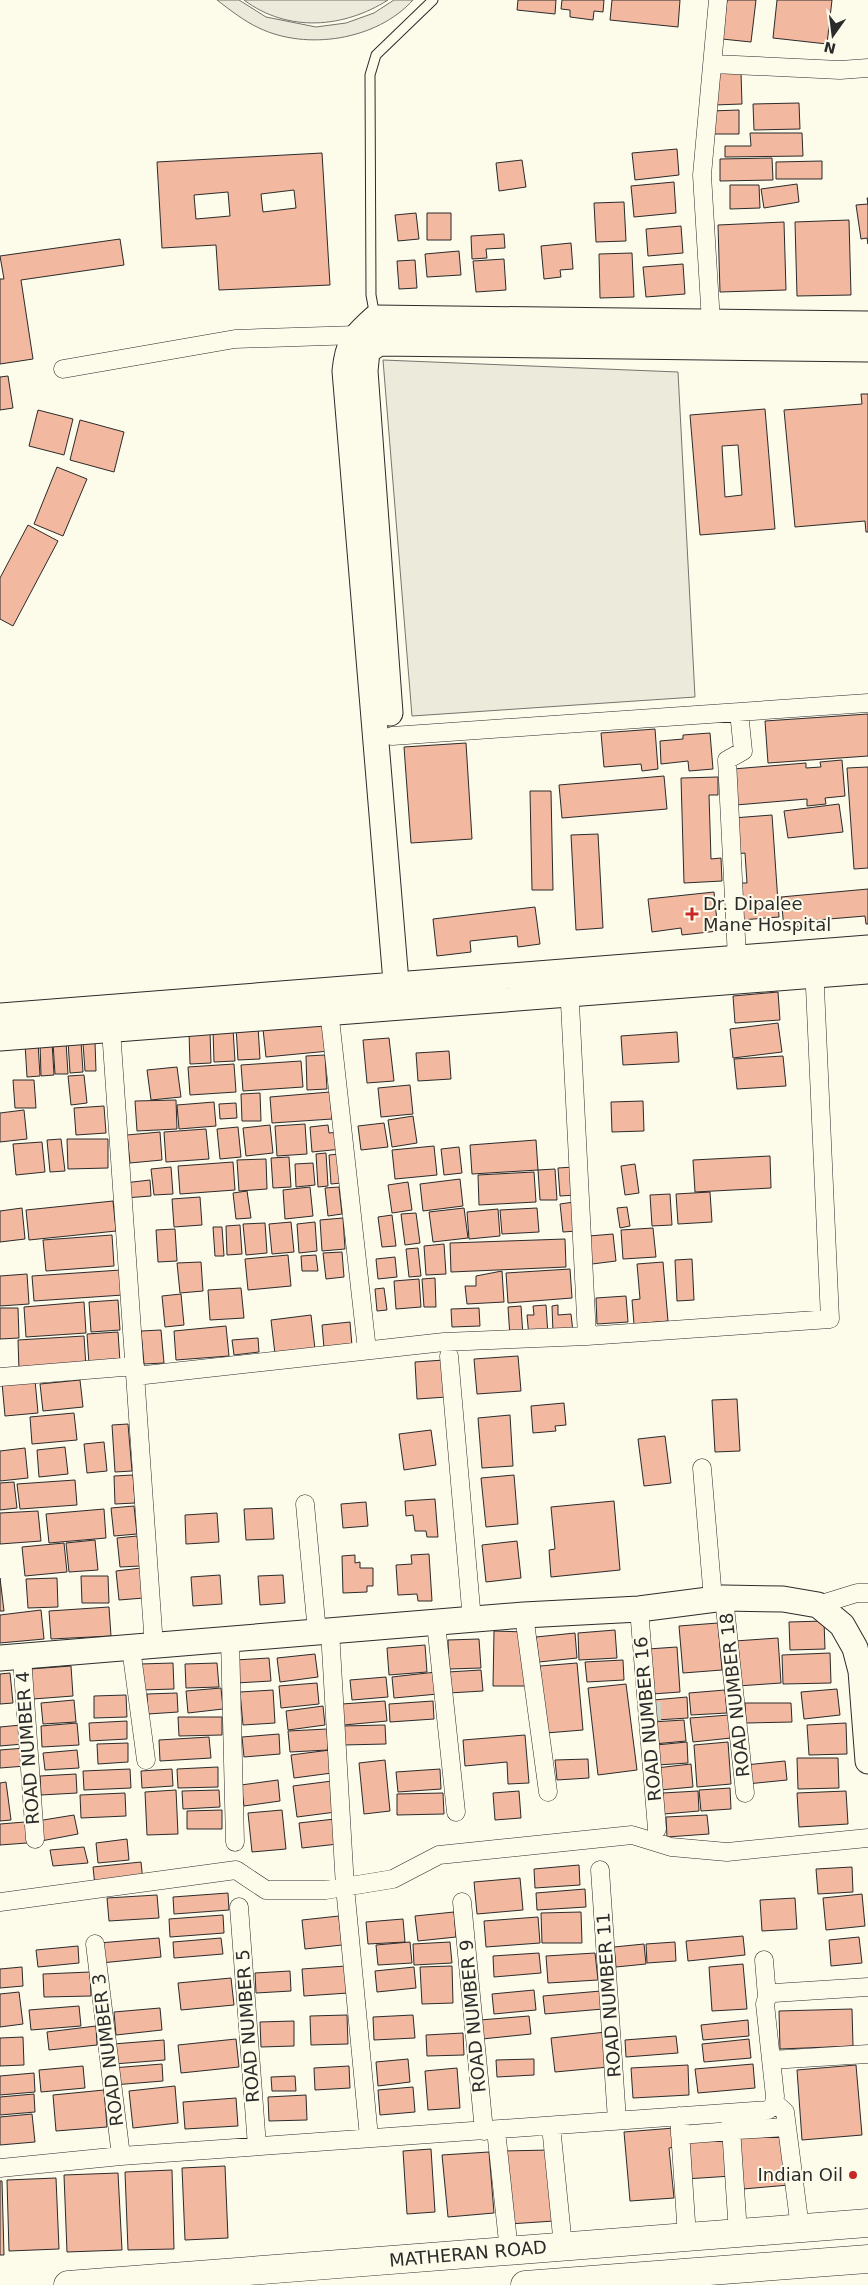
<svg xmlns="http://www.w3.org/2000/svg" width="868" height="2285" font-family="'DejaVu Sans',sans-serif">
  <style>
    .green { fill: #ecebdb; stroke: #74746e }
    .building { fill: #f2b8a0; stroke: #2b2b2b; fill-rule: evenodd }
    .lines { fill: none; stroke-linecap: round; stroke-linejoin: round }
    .street-tunnel { stroke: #d3d1c4; stroke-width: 18; stroke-dasharray: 18 9; stroke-linecap: butt }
    .lane-casing { stroke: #2b2b2b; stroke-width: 11 }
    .street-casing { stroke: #2b2b2b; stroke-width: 19 }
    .secondary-casing { stroke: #2b2b2b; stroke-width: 27 }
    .primary-casing { stroke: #2b2b2b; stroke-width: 29 }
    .lane { stroke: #fdfbea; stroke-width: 9 }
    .street { stroke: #fdfbea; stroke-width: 18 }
    .secondary { stroke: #fdfbea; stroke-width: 25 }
    .primary { stroke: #fdfbea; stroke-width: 28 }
    .poi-dot { fill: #c62828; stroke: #fdfbea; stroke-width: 2 }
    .labels { text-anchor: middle; stroke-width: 4; stroke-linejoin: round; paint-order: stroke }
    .poi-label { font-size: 18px; fill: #2b2b2b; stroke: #fdfbea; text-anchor: start }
    .street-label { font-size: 18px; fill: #2b2b2b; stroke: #fdfbea }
  </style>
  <rect width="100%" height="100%" fill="#fdfbea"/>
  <path class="green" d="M217 0H239L266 17 316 27 346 23 374 13 394 0H413C377 40 307 51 259 28 244 21 230 10 217 0Z
    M244 0H388C344 28 288 33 244 0Z
    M383 360 678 372 695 697 412 716Z"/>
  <path class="building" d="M518 0H556L555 14 517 10Z
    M562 0H604L603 12 594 11 593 20 570 17V10L561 9Z
    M612 0H680L678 27 610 20Z
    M727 0H756L751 42 722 39Z
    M777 0H832L827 44 773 38Z
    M741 72 742 104 714 105V73Z
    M799 103 800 129 754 130 753 104Z
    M739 110V134H710V111Z
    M750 133H802L803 156 725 157V146H751Z
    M677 149 679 175 635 180 632 153Z
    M322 153 330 285 219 290 216 245 162 248 157 162ZM294 190 296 208 263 212 261 194ZM228 192 230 216 196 219 194 195Z
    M772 158 773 180 720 181V159Z
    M522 160 526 187 499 191 496 163Z
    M822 161V179H776V162Z
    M674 182 676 213 634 217 631 186Z
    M797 184 799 202 764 208 761 189Z
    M730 185H759L760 208 730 209Z
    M867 198H868V244L867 238 861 239 856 205 868 204Z
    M624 202 626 241 596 242 594 203Z
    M416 213 419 239 398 241 395 215Z
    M427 213H451V240H427Z
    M849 220 851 295 797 296 795 222Z
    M784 222 786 290 720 292 718 225Z
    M681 226 683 253 648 256 646 229Z
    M504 234 505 248 486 249 487 258 472 259 471 236Z
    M120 239 124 265 21 280 33 359 0 364V279H4L0 256Z
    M571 243 573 269 560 270 561 277 544 279 541 246Z
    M459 251 461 275 427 277 425 254Z
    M632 253 634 297 600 298 599 254Z
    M504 259 506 290 476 292 473 261Z
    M415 260 417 288 399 289 397 261Z
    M683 264 685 294 646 297 643 267Z
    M8 376 13 408 0 410V377Z
    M861 394H868V532H866L865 521 795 527 784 410 862 404Z
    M765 409 775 529 700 535 690 415ZM738 445 742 495 725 497 722 446Z
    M38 410 73 419 64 455 29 446Z
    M80 420 124 432 114 472 70 460Z
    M57 467 87 479 63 536 34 524Z
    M28 525 58 541 13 626 0 619V578Z
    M868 714V756L768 763 765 721Z
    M655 729 658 769 642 771 641 764 604 767 601 733Z
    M710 733 713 769 689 771 688 761 661 764 660 741 683 739V735Z
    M466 743 472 839 411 843 404 747Z
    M842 760 845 796 825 798 826 804 807 806V799L736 805 733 769 806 763V768L821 767 820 762Z
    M868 767V868L854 869 847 768Z
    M664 776 667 809 562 818 559 785Z
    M718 777V795H709L711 859 721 858 722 881 684 883 681 778Z
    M530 791H551L553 890H532Z
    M839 804 843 832 788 838 784 811Z
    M772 815 779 917 741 920 738 883H747L745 853 736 854 733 818Z
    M598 834 603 928 576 930 571 835Z
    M868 889V924H866L865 916 805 921 806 926 784 928 781 897Z
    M714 892 718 931 682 935 681 928 652 932 648 899Z
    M535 907 540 944 518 947 517 936 470 941 471 952 437 956 433 919Z
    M778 992 780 1020 735 1023 733 996Z
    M326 1023 329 1051 266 1057 263 1029Z
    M778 1023 782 1052 733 1058 730 1029Z
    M258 1026 260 1059 238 1060 236 1027Z
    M233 1029 235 1061 214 1062 213 1030Z
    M210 1031 211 1063 190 1064 189 1032Z
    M677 1032 679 1062 623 1065 621 1036Z
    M389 1038 394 1081 367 1083 363 1040Z
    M68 1041H81L83 1072 70 1073Z
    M40 1042H52L54 1075 41 1076Z
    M66 1042 68 1074H55L53 1043Z
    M95 1042 96 1071H85L83 1043Z
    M38 1043 40 1076 27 1077 25 1044Z
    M449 1051 451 1079 418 1081 416 1053Z
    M325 1055 327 1089 307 1090 306 1056Z
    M783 1056 786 1086 737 1089 734 1059Z
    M301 1061 303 1087 243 1091 241 1065Z
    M234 1064 236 1092 190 1095 188 1067Z
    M177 1067 181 1097 151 1100 147 1070Z
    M84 1075 87 1103 71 1105 68 1076Z
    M13 1080H34L36 1108H15Z
    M410 1085 413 1114 381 1117 378 1088Z
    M330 1092 332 1119 272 1123 270 1097Z
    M260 1093 261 1121H242L241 1094Z
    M176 1100 177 1129 137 1131 135 1101Z
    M643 1101 644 1131 612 1132 611 1102Z
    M214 1102 216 1126 179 1129 177 1105Z
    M236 1103 237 1118 220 1119 219 1104Z
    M104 1106 106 1133 76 1135 74 1108Z
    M24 1110 27 1139 0 1142V1113Z
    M413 1116 417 1143 392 1147 388 1120Z
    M384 1123 388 1147 361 1150 358 1126Z
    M305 1124 307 1154 277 1156 275 1126Z
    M270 1125 273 1153 246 1156 243 1128Z
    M328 1125 329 1133 340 1132 342 1149 312 1152 310 1127Z
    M238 1127 241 1157 220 1159 217 1129Z
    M206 1129 209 1159 166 1162 164 1132Z
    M160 1132 162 1160 130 1163 127 1135Z
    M61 1139 65 1171 50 1172 47 1140Z
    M67 1139H108V1168L68 1169Z
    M536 1140 538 1170 472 1174 470 1145Z
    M42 1142 45 1172 16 1175 13 1144Z
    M434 1146 437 1175 395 1179 392 1150Z
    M459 1147 462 1173 444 1175 441 1149Z
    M326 1153 328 1186 318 1187 316 1154Z
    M339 1154 341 1183 331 1184 329 1155Z
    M770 1156 771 1188 695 1192 693 1160Z
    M289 1157 291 1187 273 1188 271 1158Z
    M266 1159 267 1189 239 1191 237 1160Z
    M233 1162 235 1190 180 1194 178 1166Z
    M313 1163 315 1185 296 1187 295 1164Z
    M635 1164 639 1193 625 1195 621 1166Z
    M171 1167 173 1194 154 1195 151 1169Z
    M574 1167 576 1195 560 1196 558 1168Z
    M555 1169 557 1200H540L538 1170Z
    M534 1172 536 1202 479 1205 478 1175Z
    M460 1179 463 1206 423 1211 420 1184Z
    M150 1180 151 1196 125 1198 124 1183Z
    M408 1182 412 1210 392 1213 388 1185Z
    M310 1187 313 1216 285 1219 283 1190Z
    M339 1187 342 1214 328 1216 325 1188Z
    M247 1191 251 1218 236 1219 233 1193Z
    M710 1192 712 1222 678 1224 676 1194Z
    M670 1194 672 1225 652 1226 650 1195Z
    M200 1197 202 1225 174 1227 172 1199Z
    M113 1201 116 1231 29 1240 26 1210Z
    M574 1202 577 1231 563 1232 560 1204Z
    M627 1207 630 1226 620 1228 617 1208Z
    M22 1208 25 1239 0 1242V1211Z
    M464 1208 468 1238 433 1242 429 1212Z
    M537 1208 539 1232 502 1234 500 1210Z
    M498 1209 500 1236 469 1239 467 1212Z
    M416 1213 420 1243 405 1245 401 1214Z
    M392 1215 396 1246 382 1247 378 1217Z
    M343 1218 345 1249 322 1251 320 1220Z
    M291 1222 294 1252 272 1254 269 1224Z
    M315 1222 317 1251 299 1253 297 1224Z
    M265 1223 267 1253 246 1255 243 1224Z
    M240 1225 242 1254 227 1255 226 1226Z
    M213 1227H222L224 1256H215Z
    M653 1228 656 1257 623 1259 621 1230Z
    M175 1229 177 1261 158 1262 156 1230Z
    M613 1234 616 1261 592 1264 589 1236Z
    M112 1235 114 1266 46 1271 43 1240Z
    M565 1239 566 1267 451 1272 450 1243Z
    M444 1244 446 1274 426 1275 424 1246Z
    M418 1248 421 1276 409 1277 406 1249Z
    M342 1252 344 1277 326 1279 323 1253Z
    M288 1255 291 1286 248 1290 245 1259Z
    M316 1255 318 1271H302L301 1256Z
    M395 1257 397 1277 378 1279 376 1259Z
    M692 1259 694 1300 677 1301 675 1260Z
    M201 1262 203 1291 180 1293 177 1263Z
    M663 1262 668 1321 634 1324 632 1300 640 1299 637 1264Z
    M570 1269 572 1298 508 1303 506 1273Z
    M121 1270 123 1295 34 1301 32 1276Z
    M502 1271 504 1302 467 1304 465 1286H476V1276Z
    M27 1274 29 1304 0 1306V1276Z
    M435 1278 436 1307H424L422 1279Z
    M419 1279 421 1307 396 1309 394 1281Z
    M241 1288 244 1318 210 1320 208 1290Z
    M384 1288 387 1310 377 1311 375 1289Z
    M181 1294 184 1325 165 1327 162 1296Z
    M626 1296 628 1322 597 1324 596 1298Z
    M118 1300 120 1330 91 1332 89 1302Z
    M84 1302 86 1333 26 1337 24 1307Z
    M546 1305 548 1335 529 1337 527 1315H534L533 1306Z
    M558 1305V1315L571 1314 573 1332 553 1333 552 1306Z
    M521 1306 523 1336 510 1337 508 1307Z
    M0 1308H18L19 1338 0 1339Z
    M479 1308 480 1326 452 1327 451 1309Z
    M311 1315 315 1349 275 1354 271 1320Z
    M350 1322 352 1346 324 1348 322 1325Z
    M226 1326 229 1356 176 1360 174 1331Z
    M161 1330 164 1363 144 1364 141 1331Z
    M118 1332 120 1362 89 1364 87 1334Z
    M84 1336 86 1367 19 1370 18 1340Z
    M258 1338 259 1352 234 1355 232 1340Z
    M518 1356 521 1391 477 1394 474 1359Z
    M444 1360 447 1397 417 1399 415 1362Z
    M35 1380 38 1413 5 1416 2 1383Z
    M80 1380 83 1407 43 1411 40 1384Z
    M737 1399 740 1451 715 1452 712 1400Z
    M564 1403 566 1425 555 1426 556 1431 533 1433 531 1406Z
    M74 1413 77 1440 32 1444 30 1417Z
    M510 1415 513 1466 482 1468 478 1418Z
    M128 1424 132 1471 115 1472 112 1425Z
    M431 1430 436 1465 404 1470 399 1434Z
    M665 1436 671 1483 644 1486 638 1439Z
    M104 1442 107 1471 87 1473 84 1444Z
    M65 1447 68 1474 39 1477 37 1450Z
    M25 1448 28 1478 0 1481V1451Z
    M133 1475 135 1503 115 1504 114 1476Z
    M514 1475 518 1524 486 1527 481 1478Z
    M75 1480 77 1505 20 1509 17 1484Z
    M14 1482 17 1508 0 1510V1483Z
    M435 1499 438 1537H427L426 1531H415L413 1515 406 1516 405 1501Z
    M614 1501 620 1570 551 1577 549 1550 555 1549 551 1507Z
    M366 1502 368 1526 343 1528 341 1504Z
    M134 1506 137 1534 114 1536 111 1508Z
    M272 1508 274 1539 246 1540 244 1509Z
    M104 1509 106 1538 49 1543 46 1514Z
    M38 1511 41 1541 0 1544V1513Z
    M217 1513 219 1542 186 1544 185 1515Z
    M137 1536 140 1566 120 1567 117 1538Z
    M95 1540 98 1570 69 1572 66 1543Z
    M517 1541 521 1578 486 1582 482 1545Z
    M64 1543 67 1572 25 1576 22 1547Z
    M429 1554 432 1601H418L417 1594 398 1595 396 1565 412 1564 411 1555Z
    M355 1555V1563L360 1562V1568H373V1586H367V1592L343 1593 342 1556Z
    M141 1568 144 1598 119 1600 116 1571Z
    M220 1575 222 1604 193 1606 191 1577Z
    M283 1575 285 1603 260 1605 258 1576Z
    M81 1576H108L109 1603H82Z
    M0 1578 4 1611H0Z
    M57 1578 58 1607 28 1608 26 1579Z
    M109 1607 111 1636 51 1639 49 1611Z
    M41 1610 44 1639 0 1643V1615Z
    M824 1621 825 1649 790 1650 789 1622Z
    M718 1623 722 1670 683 1673 679 1626Z
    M615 1630 617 1658 579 1660 578 1633Z
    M494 1631 525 1632V1686H493Z
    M575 1633 577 1658 539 1662 536 1637Z
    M778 1638 781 1683 738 1686 735 1641Z
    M479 1639 481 1668 449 1669 448 1640Z
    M425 1645 427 1672 389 1675 387 1648Z
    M677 1647 680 1692 652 1694 648 1649Z
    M830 1653 831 1683 783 1684 782 1655Z
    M315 1654 318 1677 280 1682 277 1658Z
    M269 1658 271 1681 236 1683 235 1660Z
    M623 1660 624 1680 587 1682 585 1662Z
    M173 1663 174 1689 141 1690 140 1664Z
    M217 1663 219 1687 186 1688 185 1664Z
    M577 1663 583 1730 546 1733 540 1666Z
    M71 1666 73 1696 33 1699 30 1669Z
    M481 1670 483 1691 449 1693 448 1672Z
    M436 1672 438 1694 394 1698 392 1677Z
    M10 1673 13 1703 0 1704V1674Z
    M386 1677 388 1697 352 1700 350 1680Z
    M317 1683 319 1704 281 1708 279 1686Z
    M626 1684 637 1770 598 1775 588 1688Z
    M221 1688 223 1709 188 1713 186 1691Z
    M837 1689 840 1715 804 1719 801 1692Z
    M273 1690 275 1723 243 1725 240 1692Z
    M725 1690 727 1713 691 1715 689 1693Z
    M177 1693 178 1712 148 1714 147 1694Z
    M126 1695 127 1717 94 1718V1696Z
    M687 1697 688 1718 656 1720 653 1700Z
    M74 1700 76 1722 43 1724 41 1703Z
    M385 1701 387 1721 344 1725 342 1704Z
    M433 1701 434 1719 390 1722 389 1704Z
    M745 1703H791L792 1722 746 1723Z
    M323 1706 325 1725 288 1730 286 1711Z
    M729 1715 731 1738 693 1742 690 1718Z
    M178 1717H222V1735L179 1736Z
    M684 1720 686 1741 654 1744 652 1722Z
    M127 1721V1739L90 1741 89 1723Z
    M77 1723 79 1745 42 1747 41 1726Z
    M846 1723 847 1754 809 1755 807 1725Z
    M21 1725 23 1744 0 1746V1727Z
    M385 1725 386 1744 343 1745 342 1726Z
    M327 1729 328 1750 290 1752 288 1731Z
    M279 1734 280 1754 244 1757 242 1737Z
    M525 1735 529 1783 508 1784 507 1762 465 1766 463 1740Z
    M209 1737 211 1758 160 1761 159 1740Z
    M687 1742 688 1763 658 1765 656 1745Z
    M728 1742 731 1784 697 1787 694 1745Z
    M128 1743V1762L98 1764 97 1744Z
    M25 1748 26 1766 0 1768V1750Z
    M77 1750 79 1768 45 1770 43 1753Z
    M330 1750 332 1773 294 1778 291 1755Z
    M797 1758H838L839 1788 798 1789Z
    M588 1759 589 1778 557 1780 555 1760Z
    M385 1760 390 1811 364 1814 359 1763Z
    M785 1761 787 1780 747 1784 745 1765Z
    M691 1764 693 1787 660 1790 656 1768Z
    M218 1767V1787L178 1788 177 1769Z
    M130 1769 131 1788 84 1790 83 1771Z
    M172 1769 173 1786 142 1788 141 1771Z
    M440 1769 441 1789 398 1792 396 1772Z
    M76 1774 77 1793 41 1795 40 1776Z
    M278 1780 280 1801 244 1806 241 1785Z
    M332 1781 336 1812 297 1817 293 1786Z
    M6 1782 11 1820 0 1821V1783Z
    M730 1788 731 1809 701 1811 699 1790Z
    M176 1790 178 1834 147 1835 145 1792Z
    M219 1790 220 1807 183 1809 182 1791Z
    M519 1791 521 1818 495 1820 493 1793Z
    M698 1791 699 1811 664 1814 663 1793Z
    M846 1791 848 1824 799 1827 797 1793Z
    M125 1793 126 1816 81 1818 80 1795Z
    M443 1793 444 1814 397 1815V1794Z
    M222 1810V1829H187V1811Z
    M282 1810 286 1849 252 1852 248 1813Z
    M74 1815 78 1834 41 1841 37 1821Z
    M707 1815 709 1834 667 1837 666 1817Z
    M335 1819 338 1844 302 1848 299 1823Z
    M25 1822 27 1843 0 1845V1824Z
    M127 1839 129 1860 98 1863 96 1843Z
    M84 1847 88 1863 53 1866 50 1850Z
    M141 1862 143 1881 95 1886 93 1867Z
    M579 1865 580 1885 535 1888 534 1869Z
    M852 1867 853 1892 818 1894 816 1869Z
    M520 1878 523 1910 477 1914 474 1882Z
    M585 1889 586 1907 537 1910 536 1893Z
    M228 1893 229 1910 174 1914 173 1897Z
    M862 1894 865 1926 826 1930 823 1898Z
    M157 1895 159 1918 109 1921 107 1898Z
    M795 1898 797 1929 762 1931 760 1900Z
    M454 1912 456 1937 418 1941 415 1916Z
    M581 1912 582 1943H542L541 1913Z
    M223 1915 224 1933 170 1937 169 1919Z
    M339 1916 342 1945 305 1949 302 1920Z
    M538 1917 540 1943 486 1947 484 1921Z
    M403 1919 405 1942 368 1944 366 1922Z
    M743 1936 745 1955 688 1961 686 1941Z
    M859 1937 862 1963 831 1966 829 1940Z
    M159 1938 161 1957 101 1963 99 1943Z
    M221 1938 223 1954 174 1958 173 1942Z
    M410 1942 412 1963 378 1965 376 1945Z
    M450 1942 452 1963 414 1965 413 1944Z
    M675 1942 676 1961 647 1963 646 1944Z
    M644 1944 646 1964 616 1967 614 1947Z
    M78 1946 79 1963 38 1967 36 1950Z
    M539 1953 541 1973 494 1977 493 1956Z
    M595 1953 598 1980 548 1983 546 1956Z
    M743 1964 747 2009 712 2011 709 1967Z
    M346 1966 348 1993 304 1996 302 1969Z
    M452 1966 453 2003 422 2004 420 1967Z
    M22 1967 23 1986 0 1988V1969Z
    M414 1967 416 1988 377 1992 375 1971Z
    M290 1971 291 1991 256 1993 255 1973Z
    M90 1972 91 1996 44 1997 43 1974Z
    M231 1978 234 2005 181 2010 178 1983Z
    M534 1990 536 2010 494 2014 492 1994Z
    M601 1991 603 2009 545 2014 543 1996Z
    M19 1992 23 2024 0 2027V1994Z
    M79 2006 81 2026 31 2030 29 2010Z
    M160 2008 162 2030 116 2035 114 2012Z
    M852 2009 853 2046 780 2049 779 2011Z
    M347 2015 348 2044 311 2045 310 2016Z
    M413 2015 415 2038 374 2040 373 2017Z
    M529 2016 531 2034 482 2039 480 2020Z
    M748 2020 749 2036 703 2040 701 2025Z
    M294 2021V2046L261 2047 260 2022Z
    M96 2026 97 2045 49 2050 47 2032Z
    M606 2032 609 2067 555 2072 551 2038Z
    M463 2033 464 2055 427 2056 426 2035Z
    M676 2036 678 2053 626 2057 625 2040Z
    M23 2037 24 2065 0 2066V2038Z
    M236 2039 239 2067 181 2073 178 2045Z
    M749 2039 751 2058 704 2062 702 2044Z
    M164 2040 165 2060 114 2064 113 2044Z
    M408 2059 410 2082 378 2086 376 2062Z
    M534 2059V2075L497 2077 496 2060Z
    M162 2064 163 2081 113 2085 112 2068Z
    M753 2064 755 2088 698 2093 695 2069Z
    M688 2065 689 2095 633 2098 631 2068Z
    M856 2065 862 2135 802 2140 797 2070Z
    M83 2066 85 2088 41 2092 39 2070Z
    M349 2066 350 2088 315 2090 314 2068Z
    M457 2068 460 2108 428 2110 425 2071Z
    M34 2073 35 2092 0 2095V2076Z
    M295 2076 296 2091H272L271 2077Z
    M175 2086 178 2123 133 2128 129 2091Z
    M413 2087 415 2112 380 2115 378 2090Z
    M104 2090 107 2127 56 2131 53 2095Z
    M34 2094 35 2112 0 2115V2097Z
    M306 2095 307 2120 269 2121 268 2097Z
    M236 2098 238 2126 185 2129 183 2102Z
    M32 2114 35 2142 0 2145V2117Z
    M674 2128 676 2147 669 2148 674 2198 630 2201 624 2132Z
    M784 2130 789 2185 743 2189 738 2134Z
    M728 2136 732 2176 685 2179 683 2138Z
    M431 2149 435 2212 407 2214 403 2151Z
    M550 2150 554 2221 509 2224 503 2151Z
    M489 2152 494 2213 448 2217 442 2155Z
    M225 2166 228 2238 185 2240 182 2168Z
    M172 2170 174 2249 128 2250 125 2172Z
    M118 2173 122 2250 67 2252 64 2175Z
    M56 2178 59 2249 9 2251 7 2180Z
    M0 2181H2L4 2255H0Z"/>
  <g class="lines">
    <path class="street-tunnel" d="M654 1711H661"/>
    <g class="lane-casing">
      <path id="lane" d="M375 317 371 295 370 75 376 55 433 0"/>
    </g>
    <g class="street-casing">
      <path id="street" d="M714 64 840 70 868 68
        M711 322 702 175 718 0
        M63 369 235 339 357 335
        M392 736 868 703
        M737 958 727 760 743 751 739 712
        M569 984 587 1336
        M328 1001 367 1350
        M111 1030 154 1646
        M449 1356 472 1620
        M136 1376 444 1342 587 1336 830 1319 814 965
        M0 1377 135 1366
        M702 1468 713 1599
        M305 1504 317 1632
        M724 1598 745 1793
        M818 1605 857 1593H868
        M639 1609 657 1829
        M524 1615 548 1792
        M436 1623 456 1812
        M330 1631 345 1887 369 2137
        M230 1639 235 1842
        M131 1648 146 1760
        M22 1657 35 1839
        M600 1870 617 2120
        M0 1902 236 1870 266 1890H326L393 1879 439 1855 632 1835 671 1847 727 1852 868 1838
        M462 1902 484 2131
        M239 1907 257 2146
        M95 1944 121 2156
        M764 1960 767 1997
        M771 2060 868 2054
        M774 2102 785 2112 800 2228
        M730 2113 738 2233
        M679 2116 687 2237
        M551 2126 563 2246
        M496 2130 509 2251
        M737 2130 787 2127
        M680 2135 731 2131
        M0 2168 121 2156 768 2110 774 2105 775 2096 765 2004 767 1997 774 1993 868 1987"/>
    </g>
    <g class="secondary-casing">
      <path id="secondary" d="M390 713 365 371 367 351 379 343 868 349
        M398 1006 345 371C348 341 354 338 375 318L868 324
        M0 1016 868 948
        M0 1038 868 971
        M0 1658 524 1615 639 1609 724 1598 783 1599 818 1605 842 1625 855 1648 861 1671 868 1761"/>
    </g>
    <g class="primary-casing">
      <path id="primary" d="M68 2285 868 2223
        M525 2285 868 2259"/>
    </g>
    <use href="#lane" class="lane"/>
    <use href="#street" class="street"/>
    <use href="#secondary" class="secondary"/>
    <use href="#primary" class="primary"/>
  </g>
  <g class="poi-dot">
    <path d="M689.5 906.5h5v5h5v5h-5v5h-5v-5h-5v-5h5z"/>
    <circle cx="853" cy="2175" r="5"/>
  </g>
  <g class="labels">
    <g class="poi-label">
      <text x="703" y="910">Dr. Dipalee<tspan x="703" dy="21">Mane Hospital</tspan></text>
      <text x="843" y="2181" text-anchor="end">Indian Oil</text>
    </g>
    <g class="street-label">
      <text transform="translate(735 1695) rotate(-96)" y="6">ROAD NUMBER 18</text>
      <text transform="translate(648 1719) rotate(-95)" y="6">ROAD NUMBER 16</text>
      <text transform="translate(28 1748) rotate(-94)" y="6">ROAD NUMBER 4</text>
      <text transform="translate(609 1995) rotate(-94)" y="6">ROAD NUMBER 11</text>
      <text transform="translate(473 2016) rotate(-95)" y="6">ROAD NUMBER 9</text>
      <text transform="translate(248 2026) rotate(-94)" y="6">ROAD NUMBER 5</text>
      <text transform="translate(108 2050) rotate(-97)" y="6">ROAD NUMBER 3</text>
      <text transform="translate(468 2254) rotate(-5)" y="6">MATHERAN ROAD</text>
    </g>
  </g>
  <g transform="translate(833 35) rotate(194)" stroke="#fdfbea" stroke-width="4" paint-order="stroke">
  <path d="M0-4L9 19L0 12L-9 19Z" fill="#2b2b2b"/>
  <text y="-8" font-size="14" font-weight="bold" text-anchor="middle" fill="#2b2b2b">N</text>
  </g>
</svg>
